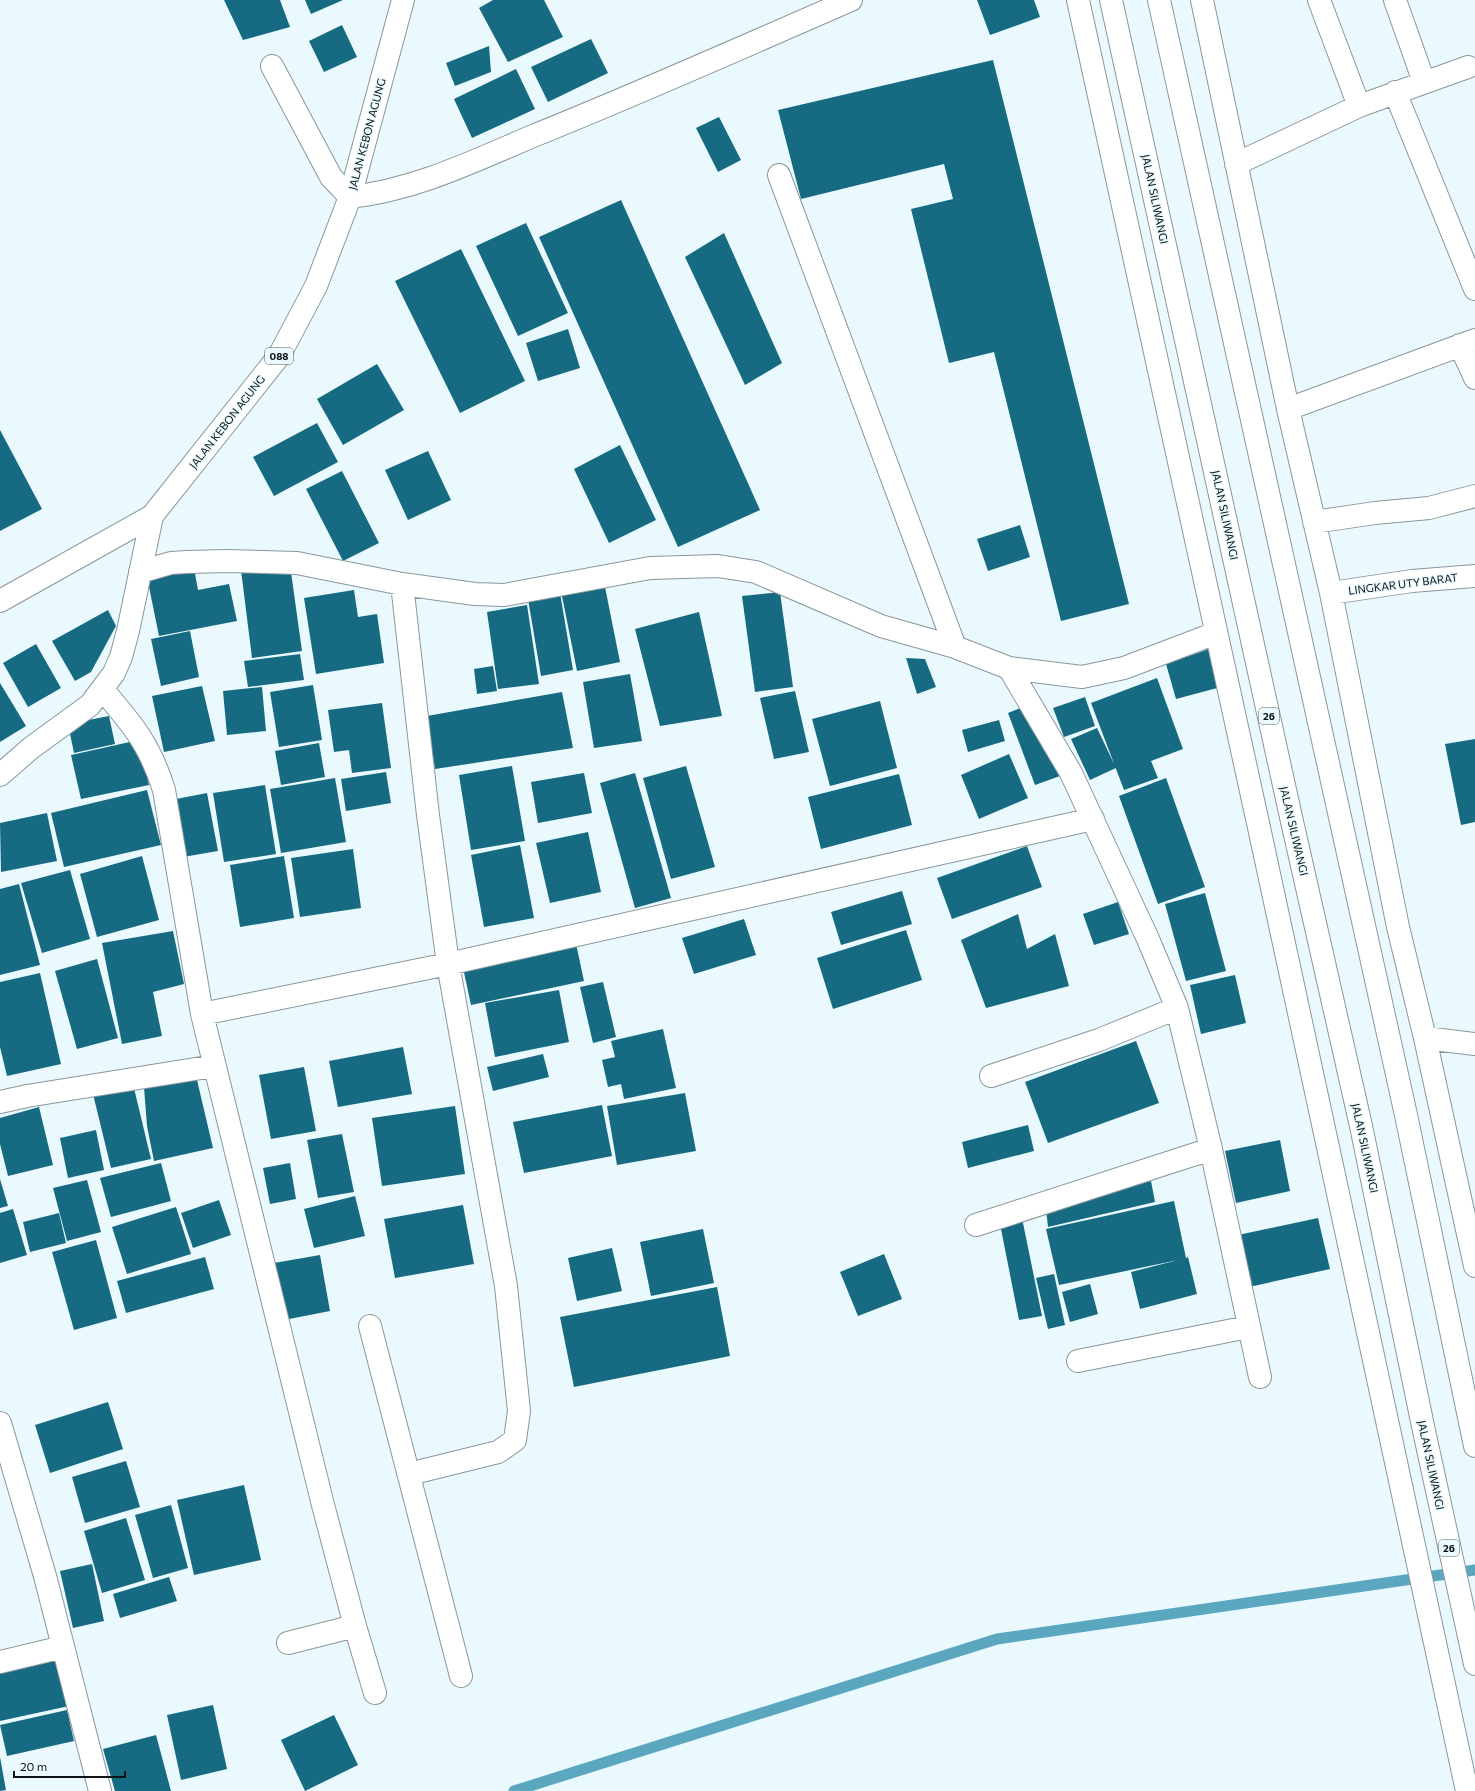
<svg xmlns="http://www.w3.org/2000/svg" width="1475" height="1791" font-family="Commissioner,sans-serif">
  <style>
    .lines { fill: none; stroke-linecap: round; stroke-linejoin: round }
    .stream { stroke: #5ba7c0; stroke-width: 11 }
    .building { fill: #166b82 }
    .minor-casing { stroke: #89979c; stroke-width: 24 }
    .major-casing { stroke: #89979c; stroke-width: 24 }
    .highway-casing { stroke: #89979c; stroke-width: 24 }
    .minor { stroke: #fff; stroke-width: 22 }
    .major { stroke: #fff; stroke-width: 22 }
    .highway { stroke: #fff; stroke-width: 22 }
    .labels { text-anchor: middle; stroke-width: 3; stroke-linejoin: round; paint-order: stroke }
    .shield { fill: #eaf9fe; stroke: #50585b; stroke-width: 1 }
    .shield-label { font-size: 10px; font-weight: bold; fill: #0e1315 }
    .street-label { font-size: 11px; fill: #0e1315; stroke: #eaf9fe }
  </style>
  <rect width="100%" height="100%" fill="#eaf9fe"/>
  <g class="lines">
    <path class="stream" d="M514 1791 997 1639 1475 1570"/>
  </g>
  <path class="building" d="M224 0H280L290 27 243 40Z
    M305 0H343L311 14Z
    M493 0H544L563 37 508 62 479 8Z
    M977 0H1034L1040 17 990 35Z
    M342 25 357 57 324 72 309 41Z
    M591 39 608 73 548 102 531 67Z
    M489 46 491 72 455 86 446 63Z
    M993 60 1129 604 1061 621 994 352 949 363 911 209 953 199 944 164 801 199 778 110Z
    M516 69 535 109 472 138 454 99Z
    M719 117 741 160 718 172 696 128Z
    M621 200 760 510 678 547 539 237Z
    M526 223 568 313 518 336 476 246Z
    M724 233 782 363 745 385 685 257Z
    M461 249 525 381 460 413 395 281Z
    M568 329 580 368 538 381 526 343Z
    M377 364 404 410 343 445 317 399Z
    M317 423 338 462 274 496 253 457Z
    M0 430 42 509 0 531Z
    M620 445 656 520 609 543 574 469Z
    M428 451 451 500 408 520 385 470Z
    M342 471 379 543 343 561 306 489Z
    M1020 525 1030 557 988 571 977 539Z
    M290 565 302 651 252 658 241 570Z
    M194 568 198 590 229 584 237 621 159 636 147 577Z
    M605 587 620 662 577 671 562 596Z
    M354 590 358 617 377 614 384 663 316 674 304 598Z
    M780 592 793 687 755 692 742 596Z
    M560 593 573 670 541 676 528 599Z
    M527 605 539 684 498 689 487 612Z
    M108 610 116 626 91 672 75 681 52 641Z
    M699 612 722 716 660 726 635 629Z
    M190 631 199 677 161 686 151 639Z
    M36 644 61 688 28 707 3 663Z
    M1212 648 1221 687 1176 699 1166 664Z
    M300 654 304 680 248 687 244 661Z
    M906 658 925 659 936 687 917 694Z
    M493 666 497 691 477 694 474 669Z
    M630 674 642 741 594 748 583 682Z
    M1157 678 1183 749 1151 761 1158 778 1124 790 1091 703Z
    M0 683 26 726 0 742Z
    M313 685 322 740 279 747 270 692Z
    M202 686 215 741 164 752 152 696Z
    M262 687 266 731 227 735 223 691Z
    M795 691 809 752 774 759 760 698Z
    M562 692 573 748 435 769 427 716Z
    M1085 697 1095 726 1064 737 1053 708Z
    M880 701 897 768 830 786 812 719Z
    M382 703 391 768 352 773 349 750 334 752 328 710Z
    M1033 703 1060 776 1035 785 1008 713Z
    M109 716 115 744 74 753 68 724Z
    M999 720 1005 741 968 752 962 730Z
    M1097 728 1116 768 1090 780 1071 739Z
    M1475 739V822L1461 825 1445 744Z
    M139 740 149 785 81 799 71 755Z
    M319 743 325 777 281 785 275 751Z
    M1009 754 1028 798 979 819 961 775Z
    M512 766 525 841 471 850 459 775Z
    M686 766 715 867 671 879 643 778Z
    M386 772 391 803 346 811 341 779Z
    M584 773 592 813 538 823 531 782Z
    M635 773 671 898 635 908 600 783Z
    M899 774 912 825 821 849 808 797Z
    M335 778 346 842 281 853 270 789Z
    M1166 778 1205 887 1158 904 1119 796Z
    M265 785 276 854 224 862 213 793Z
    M147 790 161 845 64 867 51 813Z
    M207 793 218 851 183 857 171 800Z
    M47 813 57 861 1 872 0 823Z
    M588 832 601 892 550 903 536 843Z
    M520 845 534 918 484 927 471 855Z
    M1027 846 1042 887 952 919 937 878Z
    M353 849 361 908 300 917 291 858Z
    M142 856 159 920 97 937 80 874Z
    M284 856 294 918 240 927 230 865Z
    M70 870 90 939 42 953 21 883Z
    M19 884 40 965 0 975V889Z
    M902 891 912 924 841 945 831 912Z
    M1205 893 1226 971 1186 981 1165 904Z
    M1118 902 1129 934 1094 945 1083 914Z
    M1018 914 1027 949 1055 934 1069 986 986 1008 961 940Z
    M744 919 756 955 694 974 682 938Z
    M906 930 922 980 833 1009 817 958Z
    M173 931 184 984 153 992 162 1036 122 1044 102 943Z
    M575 939 584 981 471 1005 462 963Z
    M97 959 118 1038 77 1049 55 971Z
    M40 973 61 1064 7 1076 0 1047V982Z
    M1235 975 1246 1023 1201 1034 1190 985Z
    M603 982 616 1037 593 1043 580 987Z
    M559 990 569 1042 495 1057 485 1003Z
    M663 1029 676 1088 624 1099 621 1084 608 1087 602 1060 615 1057 611 1041Z
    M1136 1041 1159 1103 1048 1143 1025 1082Z
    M403 1047 412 1094 338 1107 329 1061Z
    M543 1054 549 1077 493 1091 487 1067Z
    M304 1067 316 1131 271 1139 259 1075Z
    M197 1080 213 1148 154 1161 147 1126 144 1087Z
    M133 1084 151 1159 111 1168 93 1094Z
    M685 1093 696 1151 617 1165 607 1106Z
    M602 1105 612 1156 524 1173 513 1122Z
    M455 1106 465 1174 382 1186 372 1118Z
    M39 1107 53 1165 8 1176 0 1144V1118Z
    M1028 1125 1034 1151 968 1168 962 1142Z
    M96 1130 104 1170 68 1178 60 1138Z
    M342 1134 354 1192 318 1198 307 1140Z
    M1280 1140 1290 1191 1236 1203 1225 1151Z
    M161 1163 171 1201 111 1217 100 1178Z
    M290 1163 296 1199 270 1204 263 1168Z
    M0 1179 8 1206 0 1208Z
    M87 1180 101 1232 67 1241 53 1188Z
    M1151 1181 1155 1202 1048 1227 1046 1209Z
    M355 1196 365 1236 314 1248 304 1209Z
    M219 1200 231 1235 193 1248 181 1213Z
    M1174 1201 1186 1258 1188 1257 1197 1294 1140 1309 1131 1272 1178 1260 1059 1285 1046 1229Z
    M463 1205 474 1264 395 1278 384 1219Z
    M176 1207 191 1254 127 1274 112 1227Z
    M13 1209 27 1255 0 1263V1213Z
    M59 1213 66 1243 30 1252 23 1222Z
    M1022 1218 1042 1316 1019 1320 1000 1224Z
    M1318 1218 1330 1269 1249 1287 1238 1235Z
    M703 1229 714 1283 651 1296 640 1242Z
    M96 1240 117 1318 74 1330 52 1252Z
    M612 1248 622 1291 577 1301 568 1258Z
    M884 1254 902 1299 858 1316 840 1272Z
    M320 1255 330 1311 284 1320 274 1263Z
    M205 1257 214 1289 126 1313 117 1281Z
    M1054 1274 1065 1325 1048 1329 1036 1278Z
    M1090 1284 1098 1314 1070 1322 1062 1292Z
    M717 1287 730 1356 574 1387 560 1317Z
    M108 1402 123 1449 50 1473 35 1425Z
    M126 1461 140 1507 85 1523 72 1477Z
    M244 1485 261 1560 194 1575 177 1500Z
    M171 1505 188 1568 153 1578 135 1515Z
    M126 1518 145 1580 102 1593 84 1531Z
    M92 1564 104 1621 73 1628 60 1571Z
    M169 1577 177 1601 120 1618 113 1594Z
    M58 1655 69 1706 0 1721V1668Z
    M213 1705 227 1769 181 1780 167 1715Z
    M67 1710 74 1741 7 1756 0 1725Z
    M334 1715 358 1765 305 1791 281 1740Z
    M156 1735 171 1791H115L103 1749Z
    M0 1757 6 1790 0 1791Z"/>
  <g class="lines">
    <g class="minor-casing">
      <path id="minor" d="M1078 0 1258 823 1467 1791
        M1202 0 1288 409 1331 593 1398 927 1425 1038 1475 1266
        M1395 0 1424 82
        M272 66 331 177 350 197C415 190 474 161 533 136 640 93 745 46 851 0
        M1395 92 1475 289
        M1359 106 1468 67
        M1236 164 1359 106 1319 0
        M779 175 955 647
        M1460 345 1475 378
        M1288 409 1475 340
        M1314 522 1375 513 1429 508 1475 496
        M140 572 171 563 187 562 228 561 297 563 402 584 475 594 504 595 650 568 718 566 756 572 881 626 955 647 1009 668 1082 677 1124 668 1216 633
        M402 584 428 815 448 964 506 1286 519 1411 515 1440 498 1452 409 1474
        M1331 593 1412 581 1475 576
        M1009 668 1071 773 1148 939 1177 1008 1211 1149 1260 1377
        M103 690C133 725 150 745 164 790L202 1014 323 1505 355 1626 375 1693
        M0 775 31 748 90 705 114 673 121 657 128 631 152 516
        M202 1014 448 964 1093 819
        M1425 1038 1475 1044
        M991 1076 1099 1040 1177 1008
        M0 1102 27 1096 214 1066
        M976 1225 1211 1149
        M370 1326 461 1676
        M1078 1361 1248 1327
        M0 1423 45 1576 100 1791
        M288 1643 355 1626
        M0 1662 63 1647"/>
    </g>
    <g class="major-casing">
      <path id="major" d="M0 601 152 516 279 356 316 286 350 197 403 0"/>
    </g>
    <g class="highway-casing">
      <path id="highway" d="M1111 0 1291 817 1361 1126 1424 1431 1475 1664
        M1159 0 1406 1115 1475 1446"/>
    </g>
    <use href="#minor" class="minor"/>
    <use href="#major" class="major"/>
    <use href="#highway" class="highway"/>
  </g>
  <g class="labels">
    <g class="shield">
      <rect x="265" y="348" width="28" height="16" rx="3"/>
      <rect x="1259" y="708" width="20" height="16" rx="3"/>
      <rect x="1439" y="1540" width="20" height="16" rx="3"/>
    </g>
    <g class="shield-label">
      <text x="279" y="360">088</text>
      <text x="1269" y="720">26</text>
      <text x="1449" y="1552">26</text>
    </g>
    <g class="street-label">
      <text transform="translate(367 134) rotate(-75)" y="4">JALAN KEBON AGUNG</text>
      <text transform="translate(1155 199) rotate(78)" y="4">JALAN SILIWANGI</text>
      <text transform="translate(227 422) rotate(-52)" y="4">JALAN KEBON AGUNG</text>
      <text transform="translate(1225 515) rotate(78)" y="4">JALAN SILIWANGI</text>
      <text transform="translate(1403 584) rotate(-7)" y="4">LINGKAR UTY BARAT</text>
      <text transform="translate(1294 831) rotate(77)" y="4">JALAN SILIWANGI</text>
      <text transform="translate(1365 1148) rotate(78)" y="4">JALAN SILIWANGI</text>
      <text transform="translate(1431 1465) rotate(78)" y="4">JALAN SILIWANGI</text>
    </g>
  </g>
  <path d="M14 1771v6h111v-6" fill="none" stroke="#0e1315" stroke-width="2"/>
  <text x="20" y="1771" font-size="12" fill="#0e1315" stroke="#eaf9fe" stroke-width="3" paint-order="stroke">20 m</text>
</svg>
